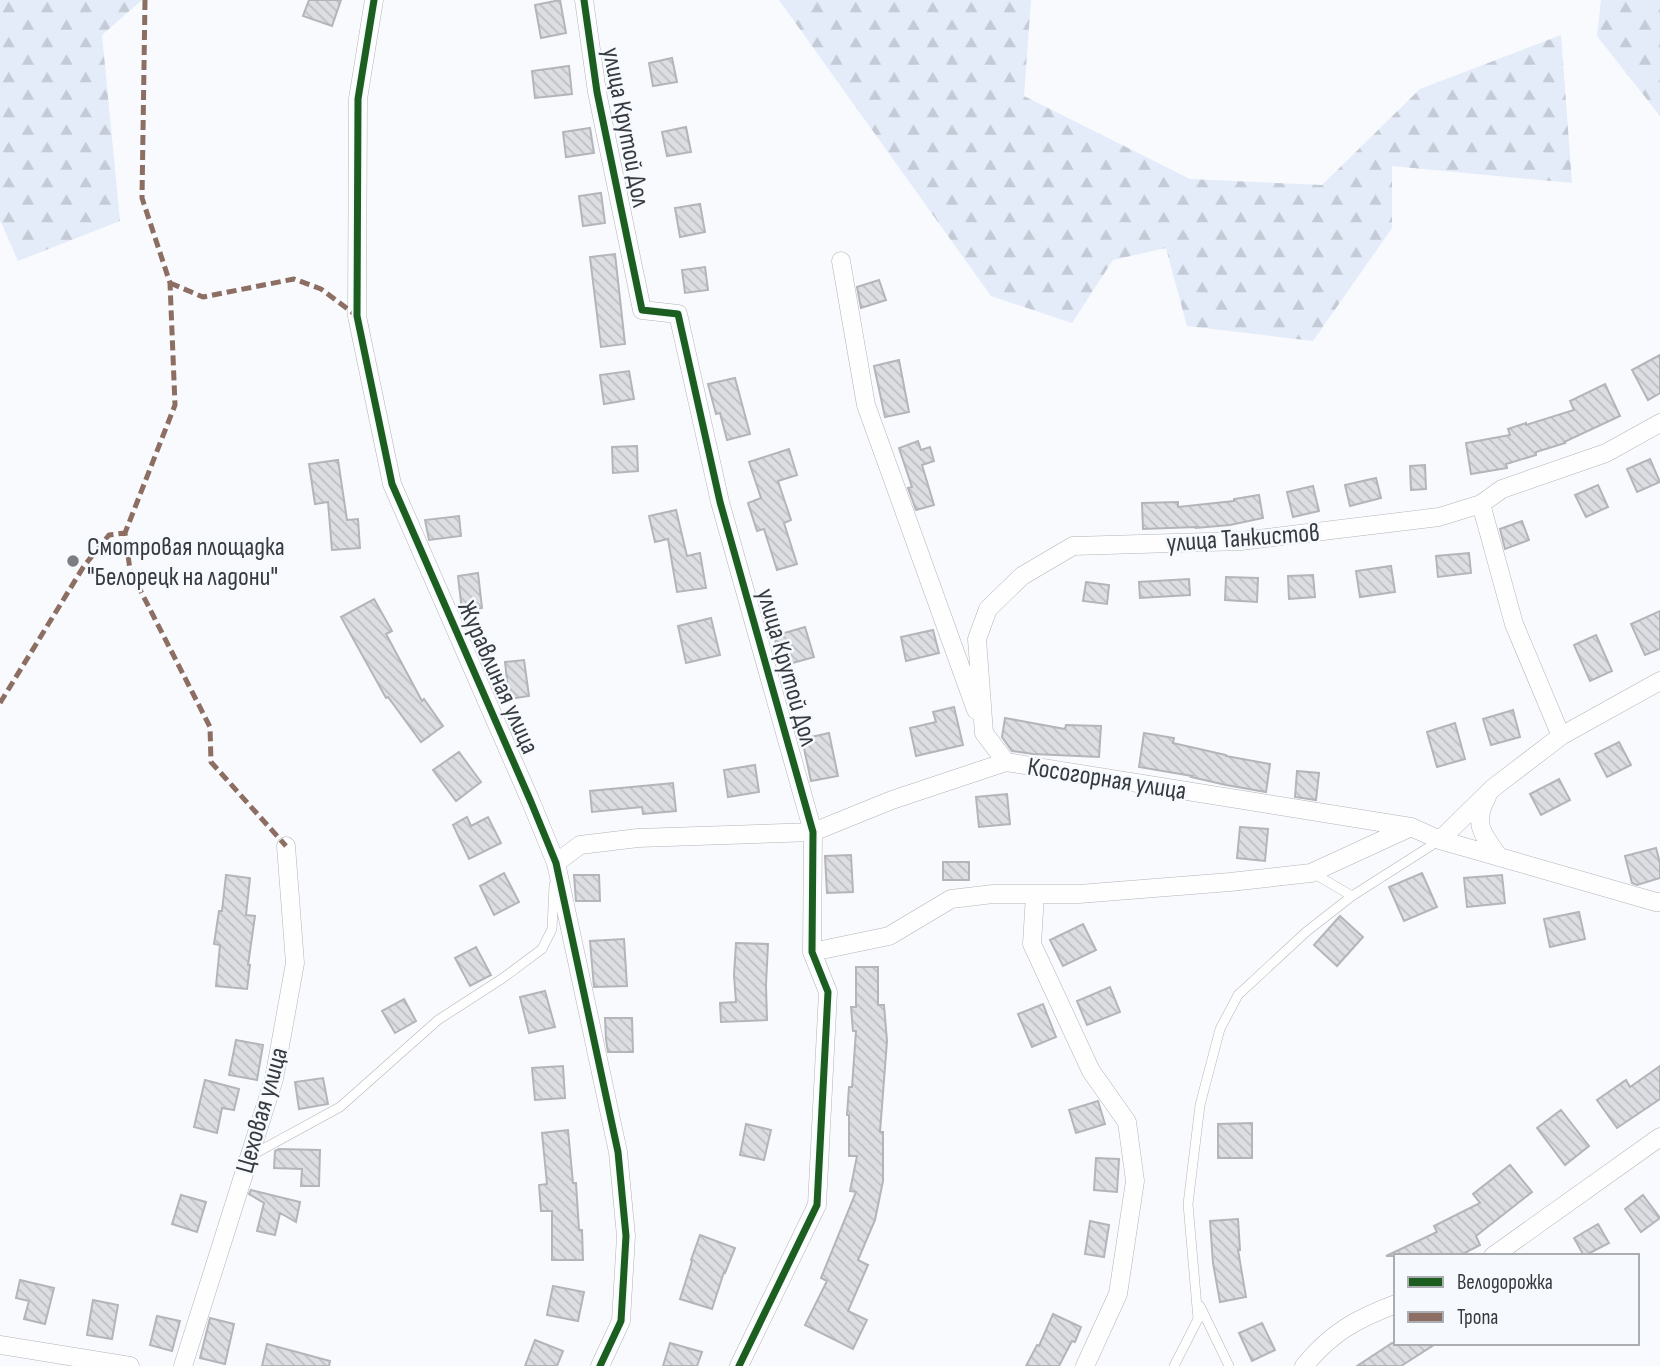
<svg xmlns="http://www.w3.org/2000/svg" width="1660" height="1366" font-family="'Sofia Sans Condensed',sans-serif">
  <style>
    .forest { fill: url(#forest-firs) }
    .building { fill: url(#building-back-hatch); stroke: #b3b5b9; stroke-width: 2 }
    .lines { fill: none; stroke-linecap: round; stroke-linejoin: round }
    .service-casing { stroke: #b2b4b7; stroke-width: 10 }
    .minor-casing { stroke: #b2b4b7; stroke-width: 19 }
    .service { stroke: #fefeff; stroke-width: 9 }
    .minor { stroke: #fefeff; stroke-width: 18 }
    .quiet { stroke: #8d6e63; stroke-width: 5; stroke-dasharray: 10 5; stroke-linecap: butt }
    .cycleway-casing { stroke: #f6faff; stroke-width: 11 }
    .cycleway { stroke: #1b5e20; stroke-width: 7 }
    .poi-dot { fill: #7b7d82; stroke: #f6faff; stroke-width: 2.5 }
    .labels { text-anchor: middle; stroke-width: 5; stroke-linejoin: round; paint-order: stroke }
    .street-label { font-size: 26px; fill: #373a3f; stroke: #f6faff }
    .poi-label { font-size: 26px; fill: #373a3f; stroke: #f6faff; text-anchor: start }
  </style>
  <defs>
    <pattern id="forest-firs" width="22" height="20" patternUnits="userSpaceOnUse" patternTransform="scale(1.75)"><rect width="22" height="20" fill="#e4ecf9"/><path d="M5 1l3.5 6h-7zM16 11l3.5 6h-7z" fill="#c4cbd6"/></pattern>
    <pattern id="building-back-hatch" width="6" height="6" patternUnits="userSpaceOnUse" patternTransform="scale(1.75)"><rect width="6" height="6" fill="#dcdee2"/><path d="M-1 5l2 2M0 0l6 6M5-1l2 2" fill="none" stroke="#bdbfc3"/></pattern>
  </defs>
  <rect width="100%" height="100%" fill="#f8fafd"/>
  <path class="forest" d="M0 0H142L102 35 120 221 18 261 0 220Z
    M1031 0 1024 96 1190 179 1322 185 1420 89 1561 35 1572 183 1392 166V228L1313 341 1187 326 1166 248 1113 260 1072 323 991 296 779 0Z
    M1601 0H1660V116L1597 36Z"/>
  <path class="building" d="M309 0H341L332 26 303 16Z
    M560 0 566 33 541 38 535 5Z
    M672 58 677 82 653 86 649 63Z
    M569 66 572 94 535 98 532 71Z
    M686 127 691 152 667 156 662 132Z
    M590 128 594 153 566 157 563 132Z
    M601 193 605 223 583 226 579 196Z
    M700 204 705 232 680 237 675 208Z
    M615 254 625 344 601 347 590 257Z
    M705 267 708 290 685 293 682 270Z
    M879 280 886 300 861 308 857 287Z
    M1660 355V393L1648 400 1632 370Z
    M899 360 909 412 885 417 874 366Z
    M629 371 634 399 604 404 600 375Z
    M735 378 750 434 727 440 720 413 716 414 708 384Z
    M1605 384 1620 416 1564 442 1565 443 1536 452V455L1506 464 1507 468 1471 474 1466 443 1510 435 1508 429 1526 423V425L1574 410 1570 401Z
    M918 441 921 450 930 447 934 461 922 465 934 505 916 510 908 488 912 487 899 448Z
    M637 446 638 471 613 473 612 447Z
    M789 449 797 475 778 481 791 520 784 523 797 564 777 570 764 529 757 531 748 503 761 498 749 462Z
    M1650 459 1660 482 1637 492 1627 469Z
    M338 460 347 520 358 519 360 548 332 550 328 502 315 504 309 464Z
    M1425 465 1426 489 1411 490 1410 466Z
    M1376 478 1381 498 1350 506 1345 485Z
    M1598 485 1608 507 1586 517 1575 495Z
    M1313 486 1319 511 1293 517 1287 492Z
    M1259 495 1263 518 1230 525 1196 528V527L1143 529 1142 503 1178 502V507L1234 501V499Z
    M676 510 687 556 700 553 706 588 677 592 668 539 655 542 649 516Z
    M459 516 461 536 429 540 425 520Z
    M1522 521 1529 540 1505 549 1500 529Z
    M1469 553 1471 573 1438 577 1436 556Z
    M1391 566 1395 592 1360 597 1356 571Z
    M478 573 482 608 462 611 458 576Z
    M1313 575 1315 597 1289 599 1288 576Z
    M1226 577 1258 578 1257 602 1225 600Z
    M1189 579 1190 595 1140 598 1139 582Z
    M1086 582 1109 585 1107 604 1083 601Z
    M374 599 392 631 386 634 422 701 424 699 443 726 421 742 388 697 386 698 341 617Z
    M1660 611V649L1645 655 1631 624Z
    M711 618 720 655 686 663 678 626Z
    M805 627 814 657 782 666 774 636Z
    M933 630 939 653 906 661 901 637Z
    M1596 635 1612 671 1590 681 1574 645Z
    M524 660 529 696 509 699 505 662Z
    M954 707 963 745 916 756 910 728 936 722 933 712Z
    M1513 710 1520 737 1491 745 1483 719Z
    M1005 718 1065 729 1066 725 1101 726 1099 757 1033 754 1012 751 1002 737Z
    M1455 723 1465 759 1437 767 1427 732Z
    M829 733 838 776 811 781 802 739Z
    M1144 733 1174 738 1173 743 1226 755V756L1270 764 1266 792 1226 785 1191 777 1192 776 1139 767Z
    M1619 742 1631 765 1607 777 1595 754Z
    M459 752 481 782 456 801 433 770Z
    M755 765 759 792 728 797 724 770Z
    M1297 771 1319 773 1316 800 1295 797Z
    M1559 779 1570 800 1541 815 1530 794Z
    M673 783 676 811 643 814 642 807 592 812 590 791Z
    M1007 794 1010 824 979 827 976 797Z
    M467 817 471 826 488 817 501 843 469 859 453 825Z
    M1240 827 1268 829 1265 861 1237 858Z
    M1656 848 1660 863V878L1637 885 1632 883 1625 856Z
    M851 855 853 892 827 893 825 856Z
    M943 862H969V880H943Z
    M504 873 519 902 494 915 480 886Z
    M1422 873 1437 907 1404 921 1389 887Z
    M226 875 250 878 246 915 255 916 248 965H250L247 989 216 986 220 945 214 944 219 911H222Z
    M574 875H599L600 901H576Z
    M1502 875 1505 903 1467 907 1464 878Z
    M1579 912 1585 939 1550 947 1544 919Z
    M1340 916 1363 937 1337 966 1314 945Z
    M1083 924 1096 950 1063 966 1050 940Z
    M624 939 627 986 594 987 590 941Z
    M736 943 768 944 766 985 767 1020 721 1022 720 1003 736 1002 734 975Z
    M476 947 491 975 470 986 455 958Z
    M856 967H878V1005H884L887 1041 880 1132H883V1181L875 1220 858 1260 868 1265 848 1311 867 1320 853 1349 805 1325 827 1281 821 1278 856 1192 850 1191 857 1156H849V1115H847L849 1087H852L856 1031H853L851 1007H856Z
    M1110 987 1120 1012 1087 1025 1077 1001Z
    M545 991 555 1027 529 1033 520 997Z
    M404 999 416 1021 395 1033 382 1011Z
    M1043 1004 1056 1037 1032 1047 1018 1014Z
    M605 1018H632L633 1052H608L606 1040Z
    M236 1040 263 1045 257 1080 229 1075Z
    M563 1066 565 1098 535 1100 532 1068Z
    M1660 1066V1099L1617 1128 1597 1100 1626 1080 1630 1087Z
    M323 1078 328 1104 299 1109 295 1082Z
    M205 1080 239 1089 234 1110 222 1108 217 1133 194 1127Z
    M1098 1101 1105 1124 1076 1133 1069 1110Z
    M1561 1110 1589 1146 1565 1165 1537 1128Z
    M1252 1123V1158H1218V1124Z
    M746 1124 771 1130 764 1160 740 1155Z
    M568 1130 573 1183H576L579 1230H582L583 1260H552V1211H541L539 1185 547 1184 542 1133Z
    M279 1149 320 1150 319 1186H301L302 1169 274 1168 275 1151Z
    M1096 1158 1119 1159 1117 1192 1094 1190Z
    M1510 1165 1532 1192 1476 1236 1480 1245 1459 1256H1386L1437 1232 1434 1226 1480 1203 1473 1194Z
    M251 1190 300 1202 296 1222 280 1213 275 1235 257 1231 264 1203 249 1194Z
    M181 1195 206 1202 197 1232 172 1224Z
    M1643 1195 1660 1218 1641 1232 1625 1209Z
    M1238 1219 1240 1250H1238L1246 1297 1220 1302 1213 1263 1210 1221Z
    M1090 1221 1109 1225 1104 1257 1085 1254Z
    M1598 1224 1609 1243 1584 1256 1574 1238Z
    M700 1235 735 1248 725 1273 724 1272 712 1309 680 1299 692 1261 691 1260Z
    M20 1280 54 1288 45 1324 24 1319 29 1301 16 1298Z
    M553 1286 584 1292 578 1321 547 1315Z
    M93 1300 118 1305 112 1339 87 1335Z
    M1053 1314 1081 1327 1075 1342 1072 1341 1059 1366H1026L1037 1345 1039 1346Z
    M157 1316 180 1321 172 1351 150 1345Z
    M210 1318 234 1324 225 1364 200 1358Z
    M1262 1323 1275 1350 1252 1361 1239 1333Z
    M535 1340 563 1351 557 1366H525Z
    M670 1343 702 1352 697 1366H663Z
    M1392 1343H1437L1401 1366H1357Z
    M267 1344 330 1361 329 1366H262Z"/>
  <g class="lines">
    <g class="service-casing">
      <path id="service" d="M1313 873 1352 896 1440 840
        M252 1155 340 1107 438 1020 503 978 542 949 552 929 554 885
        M1200 1306 1229 1366
        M1174 1366 1198 1319 1188 1204 1200 1105 1220 1029 1238 995 1306 932 1352 896"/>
    </g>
    <g class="minor-casing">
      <path id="minor" d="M374 0 358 99 357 316 392 484 531 802 556 863 618 1152 626 1236 621 1321 600 1366
        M584 0 597 92 642 310 678 314 720 502 813 832 812 952 828 992 817 1205 739 1366
        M841 261 866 405 976 710
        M1481 504 1514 624 1561 736
        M1006 762 984 733 977 639 988 609 1022 576 1073 546 1241 541 1439 517 1481 504 1502 489 1606 453 1660 423
        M1487 797C1472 823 1483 835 1499 857
        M1440 840 1493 788 1561 736 1660 681
        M556 863 580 845 638 838 813 832 892 800 1006 762 1411 827 1440 840 1656 902H1660
        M1035 894 1032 944 1091 1071 1127 1122 1135 1181 1118 1294 1085 1366
        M812 952 889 936 951 899 993 894H1079L1230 882 1311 873 1411 827
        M1493 1256 1660 1137
        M0 1345 130 1366
        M183 1366 274 1079 295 963 286 846
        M1304 1366C1331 1333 1356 1319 1396 1304"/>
    </g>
    <use href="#service" class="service"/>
    <use href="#minor" class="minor"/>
    <path class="quiet" d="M145 0 142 198 170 283 175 405 125 533 130 570 210 727 211 762 286 846
      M170 283 203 297 294 279 321 289 357 316
      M0 703 84 566 109 535 125 533"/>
    <g class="cycleway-casing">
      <path id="cycleway" d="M374 0 358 99 357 316 392 484 531 802 556 863 618 1152 626 1236 621 1321 600 1366
        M584 0 597 92 642 310 678 314 720 502 813 832 812 952 828 992 817 1205 739 1366"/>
    </g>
    <use href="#cycleway" class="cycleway"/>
  </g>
  <circle class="poi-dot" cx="73" cy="561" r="7"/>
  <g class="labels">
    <g class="street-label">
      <text transform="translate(627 127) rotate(79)" y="9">улица Крутой Дол</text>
      <text transform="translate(1243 537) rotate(-4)" y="9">улица Танкистов</text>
      <text transform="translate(788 667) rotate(74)" y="9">улица Крутой Дол</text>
      <text transform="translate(499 677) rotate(66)" y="9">Журавлиная улица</text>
      <text transform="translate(1107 778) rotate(9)" y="9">Косогорная улица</text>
      <text transform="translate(261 1110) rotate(-74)" y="9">Цеховая улица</text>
    </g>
    <g class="poi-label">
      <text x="87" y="555">Смотровая площадка<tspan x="87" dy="30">"Белорецк на ладони"</tspan></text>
    </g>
  </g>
  <rect x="1394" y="1254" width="245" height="91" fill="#f6faff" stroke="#aaadb2" stroke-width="2"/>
  <rect x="1408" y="1277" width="35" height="10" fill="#1b5e20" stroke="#aaadb2" stroke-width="2"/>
  <text x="1457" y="1289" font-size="21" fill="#373a3f">Велодорожка</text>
  <rect x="1408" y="1312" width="35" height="10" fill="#8d6e63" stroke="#aaadb2" stroke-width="2"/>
  <text x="1457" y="1324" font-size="21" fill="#373a3f">Тропа</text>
</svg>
